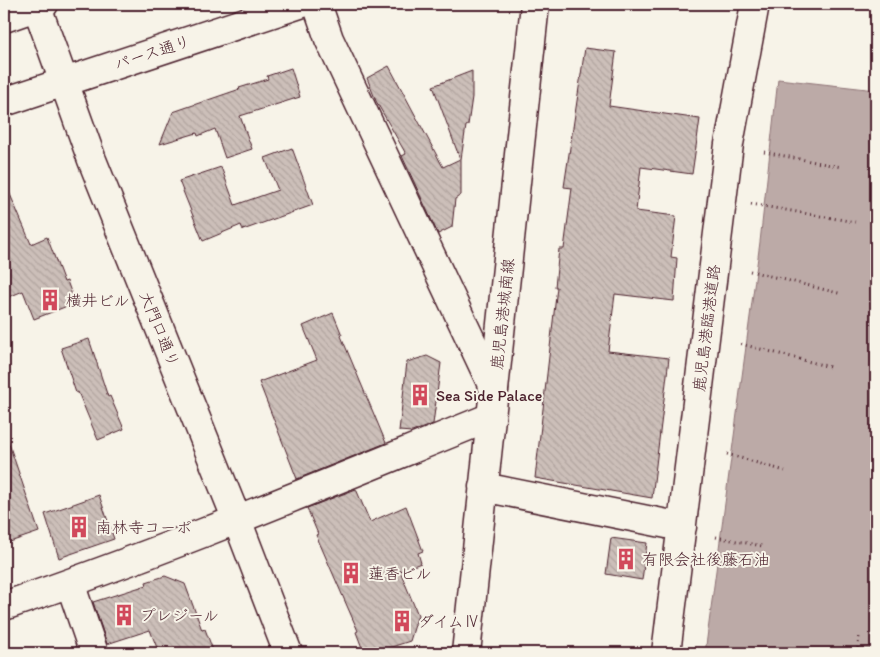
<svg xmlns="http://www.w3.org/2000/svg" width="880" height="657" font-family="Itim,'Klee One',sans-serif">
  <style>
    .water { fill: #bcaaa7; stroke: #8e7275 }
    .building { fill: url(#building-back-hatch); stroke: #4a1f2b }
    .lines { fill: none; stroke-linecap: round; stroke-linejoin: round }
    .street-casing { stroke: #4a1f2b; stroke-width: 31 }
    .secondary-casing { stroke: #4a1f2b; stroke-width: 31 }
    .path { stroke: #4a1f2b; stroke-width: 3; stroke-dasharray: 1 4; stroke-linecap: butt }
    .street { stroke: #f7f3e8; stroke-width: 28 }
    .secondary { stroke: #f7f3e8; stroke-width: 28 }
    .labels { text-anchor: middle; stroke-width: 4; stroke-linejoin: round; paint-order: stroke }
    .street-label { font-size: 16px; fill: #4a1f2b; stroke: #f7f3e8 }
    .poi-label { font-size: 16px; fill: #4a1f2b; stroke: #f7f3e8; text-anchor: start }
  </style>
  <defs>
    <pattern id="building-back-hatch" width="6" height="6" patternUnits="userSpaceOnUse" patternTransform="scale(1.25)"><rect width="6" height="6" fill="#ccbfb9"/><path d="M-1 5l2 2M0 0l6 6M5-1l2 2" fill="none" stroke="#b1a49f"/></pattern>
  </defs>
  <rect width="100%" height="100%" fill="#f7f3e8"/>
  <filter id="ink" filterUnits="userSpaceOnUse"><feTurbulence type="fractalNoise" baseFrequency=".02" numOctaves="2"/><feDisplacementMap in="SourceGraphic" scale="10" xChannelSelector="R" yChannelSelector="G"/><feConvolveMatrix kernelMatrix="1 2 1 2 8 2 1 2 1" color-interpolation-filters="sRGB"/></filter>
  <g filter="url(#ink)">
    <path class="water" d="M778 79 876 90V653H705L760 242Z"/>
    <path class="building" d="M585 48 616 52 609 106 700 119 692 174 641 167 636 211 676 216 671 257 677 258 674 301 615 294 608 351 669 358 652 498 535 478 557 287H555L559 249H564L572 188 564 187Z
      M389 66 443 167 460 159 433 86 472 71V97L468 125 466 126 461 159V195L455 199 452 227 438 234 402 156 406 154 376 101 367 78Z
      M291 68 300 97 240 116 252 149 225 158 215 129 198 136 197 133 160 144 173 112 240 89 239 88 268 79 267 76Z
      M292 148 313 205 243 230 241 225 203 241 179 181 221 167 235 205 278 190 265 158Z
      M4 180 31 244 47 237 64 282 67 281 75 303 34 319 23 291 4 299Z
      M333 313 342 335 341 336 386 443 297 479 259 382 317 360 303 326Z
      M89 339 108 397 110 396 124 429 98 440 78 392 76 393 61 348Z
      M427 356 441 363 433 424 412 432 399 431 407 362Z
      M4 438H7L39 532 4 544Z
      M356 489 370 522 406 506 423 551 418 553 421 563 400 571 418 615 410 641 373 653H364L356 632 358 631 316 535 318 534 307 508Z
      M99 495 114 539 59 558 45 514Z
      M611 538 647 543 642 580 606 574Z
      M165 576 185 584 202 630 205 629 214 653H159L150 630 107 644 93 602 147 585 146 582Z"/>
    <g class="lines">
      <g class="street-casing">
        <path id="street" d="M317 4 329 39 494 389
          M70 583 94 653
          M4 606C169 550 330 482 491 417"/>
      </g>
      <g class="secondary-casing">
        <path id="secondary" d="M36 4 92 160 237 520 288 653
          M4 18 44 4
          M4 102 300 4
          M483 487 682 527
          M466 653 535 4
          M666 653 729 144 755 4"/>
      </g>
      <path class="path" d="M764 152 841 167
        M751 204 855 222
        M750 271 842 294
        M741 344 830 367
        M727 454 785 471
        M716 537 762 546
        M857 653 859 637"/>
      <use href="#street" class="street"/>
      <use href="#secondary" class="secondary"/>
    </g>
  </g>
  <defs>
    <g id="building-bare" transform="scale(1.725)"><path d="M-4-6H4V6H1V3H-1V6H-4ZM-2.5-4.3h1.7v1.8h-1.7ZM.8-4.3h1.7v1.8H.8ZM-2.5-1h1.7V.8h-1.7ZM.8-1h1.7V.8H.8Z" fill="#d1495b" stroke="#f7f3e8" stroke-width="2.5" paint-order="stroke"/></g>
  </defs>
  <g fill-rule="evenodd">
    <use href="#building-bare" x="50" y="300"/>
    <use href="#building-bare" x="420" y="395"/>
    <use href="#building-bare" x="79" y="527"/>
    <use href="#building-bare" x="626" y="559"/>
    <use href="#building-bare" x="351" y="573"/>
    <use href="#building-bare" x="124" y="615"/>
    <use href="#building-bare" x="402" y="621"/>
  </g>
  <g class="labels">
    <g class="street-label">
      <text transform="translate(152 52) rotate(-18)" y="6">パース通り</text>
      <text transform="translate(502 314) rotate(-84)" y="6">鹿児島港城南線</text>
      <text transform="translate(706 328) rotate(-83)" y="6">鹿児島港臨港道路</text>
      <text transform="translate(160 329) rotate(68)" y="6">大門口通り</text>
    </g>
    <g class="poi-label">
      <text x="66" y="306">横井ビル</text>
      <text x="436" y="401">Sea Side Palace</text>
      <text x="96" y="533">南林寺コーポ</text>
      <text x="642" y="565">有限会社後藤石油</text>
      <text x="368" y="579">蓮香ビル</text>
      <text x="140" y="621">プレジール</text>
      <text x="418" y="627">ダイムⅣ</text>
    </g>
  </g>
  <rect width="880" height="657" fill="none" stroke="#f7f3e8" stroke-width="20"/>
  <rect x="10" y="10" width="860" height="637" fill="none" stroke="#4a1f2b" stroke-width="2" filter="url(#ink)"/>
</svg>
